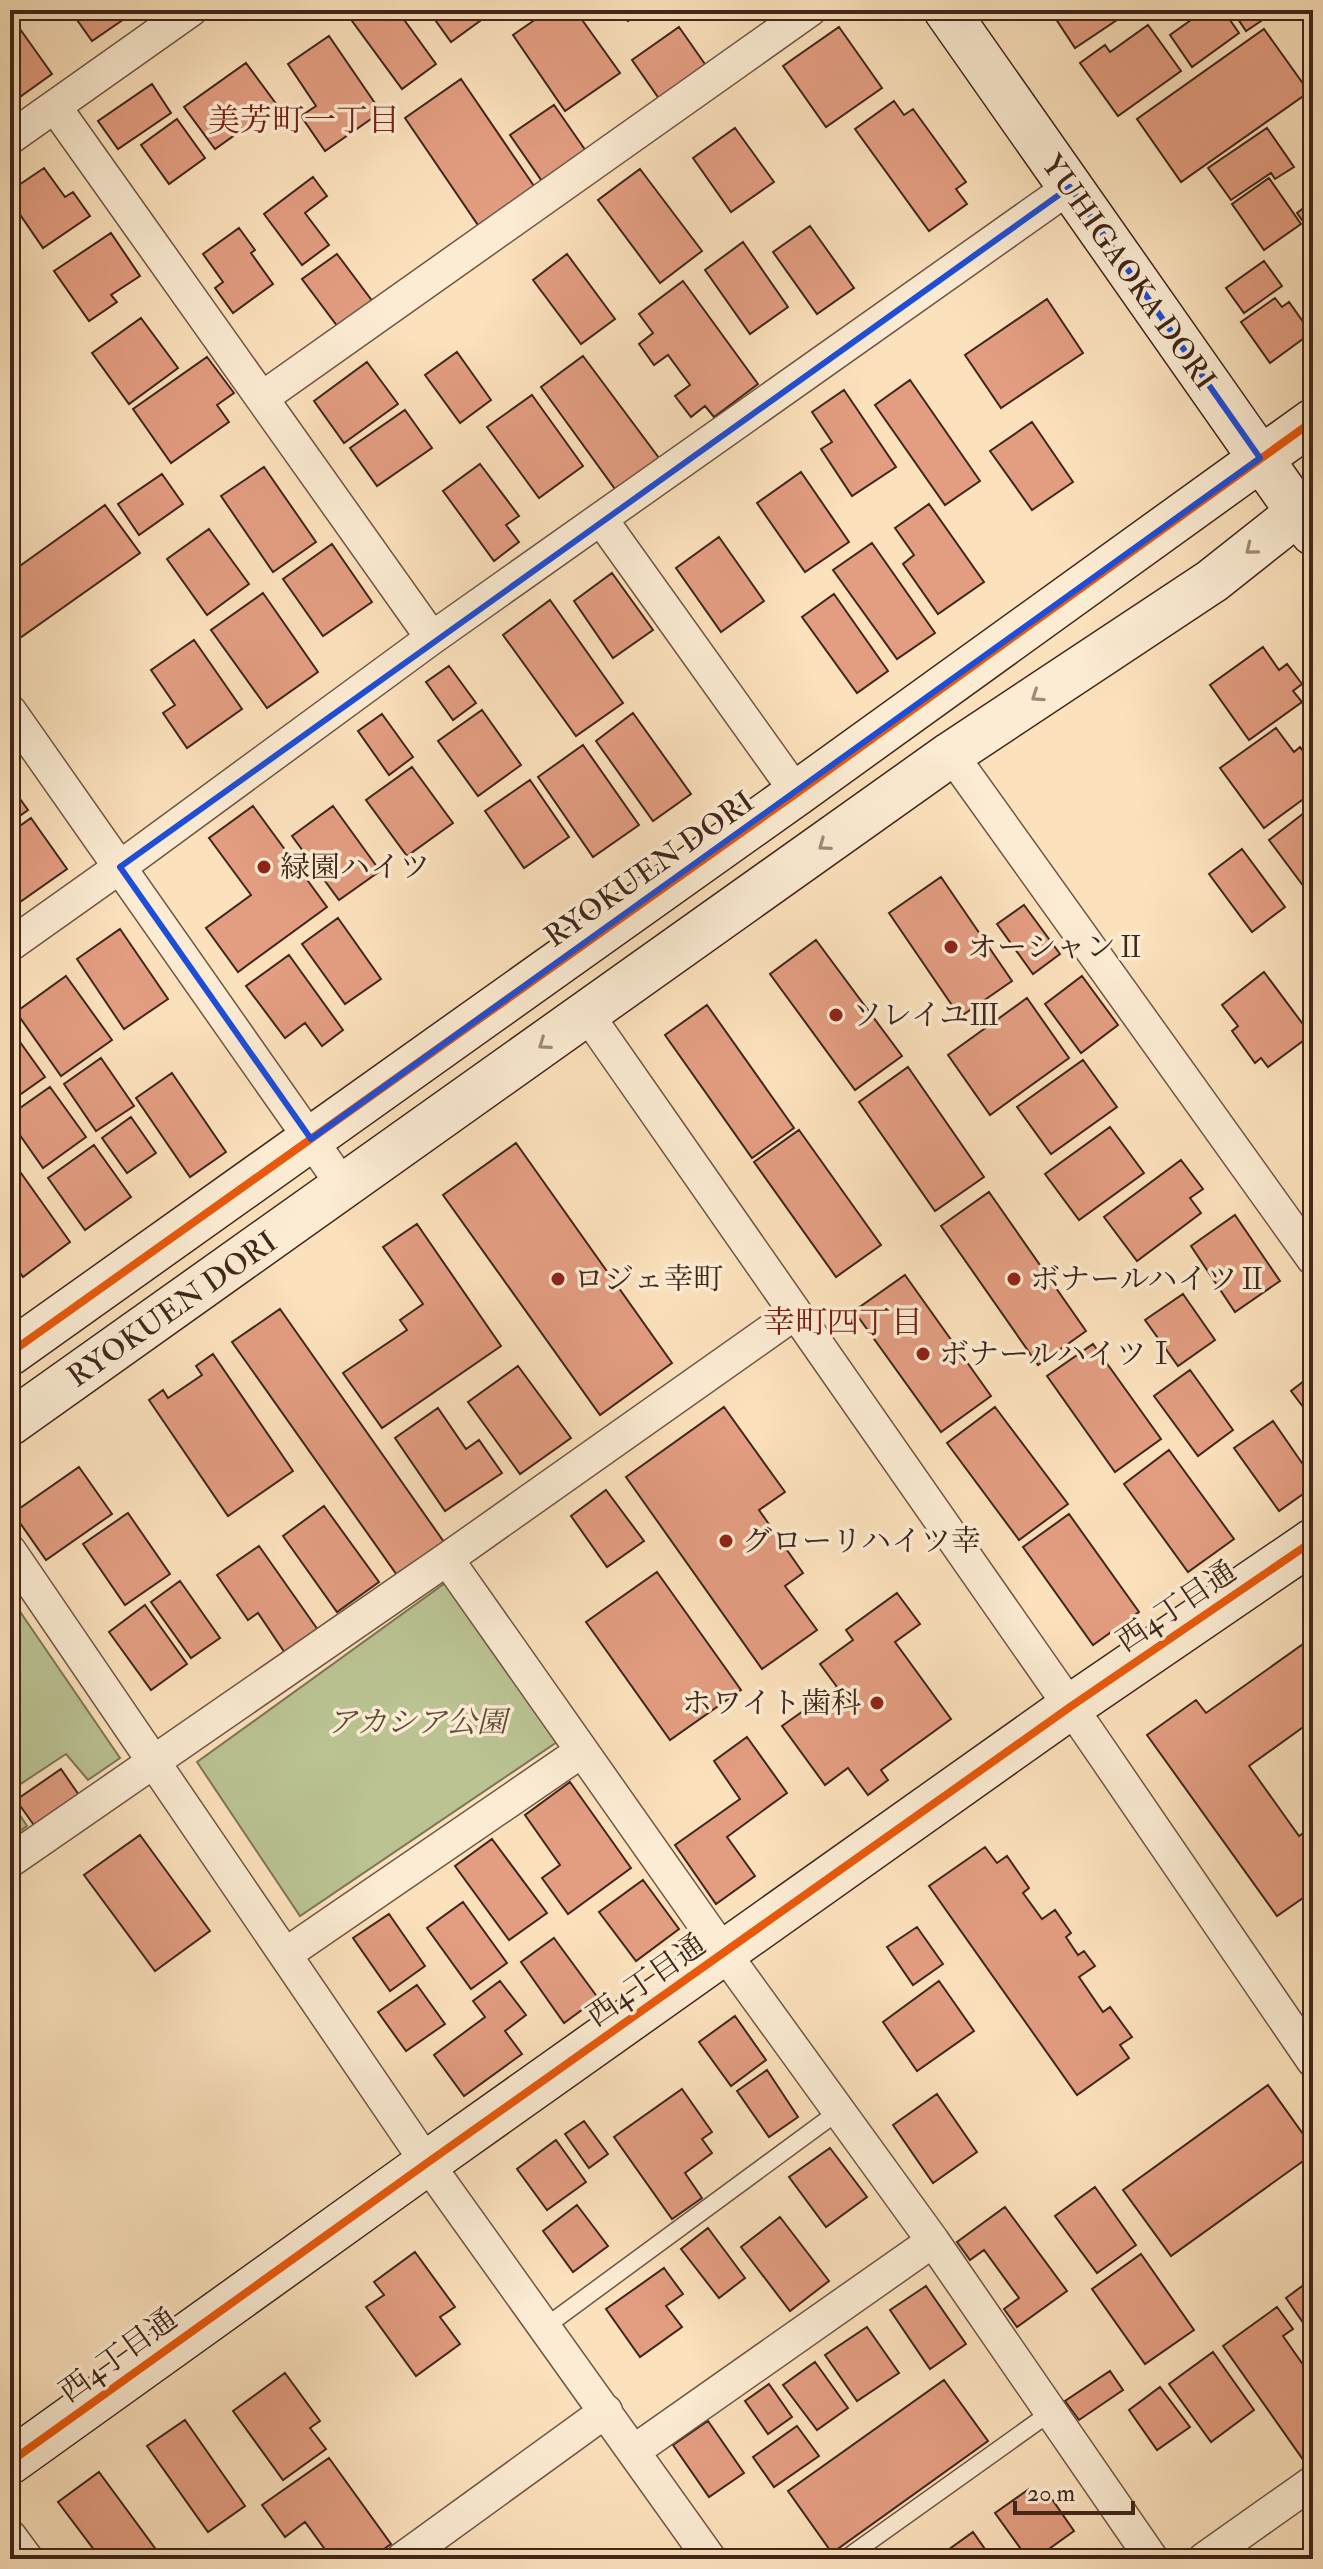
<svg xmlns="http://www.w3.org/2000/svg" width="1323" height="2569" font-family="'IM FELL Double Pica','Noto Serif JP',serif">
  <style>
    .green { fill: #bbc393; stroke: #7e7458; stroke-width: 2 }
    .building { fill: #e39d81; stroke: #40261c; stroke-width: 2 }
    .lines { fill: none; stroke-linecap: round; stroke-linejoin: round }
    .lane-casing { stroke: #6f5544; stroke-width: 19 }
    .street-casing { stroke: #6f5544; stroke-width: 35 }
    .secondary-casing { stroke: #40261c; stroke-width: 47 }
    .lane { stroke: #fcecd3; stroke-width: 16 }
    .street { stroke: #fcecd3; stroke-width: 32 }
    .secondary { stroke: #fcecd3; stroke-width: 44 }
    .cycleway-casing { stroke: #fcecd3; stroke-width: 13 }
    .cycleway { stroke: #e8590c; stroke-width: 8 }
    .oneway { stroke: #9e8978 }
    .marked { fill: none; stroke: #1d4ed8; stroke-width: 6; stroke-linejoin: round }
    .poi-dot { fill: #8f2418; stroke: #fcecd3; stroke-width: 3 }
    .labels { text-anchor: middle; stroke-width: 7; stroke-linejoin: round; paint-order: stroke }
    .street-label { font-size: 30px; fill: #40261c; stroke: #fcecd3 }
    .poi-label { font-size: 30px; fill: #40261c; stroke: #fcecd3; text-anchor: start }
    .park-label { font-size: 30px; font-style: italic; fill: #5f4d3a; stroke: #fcecd3 }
    .neighbourhood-label { font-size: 32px; fill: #7a1f14; stroke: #fcecd3 }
  </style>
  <rect width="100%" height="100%" fill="#fbe1bc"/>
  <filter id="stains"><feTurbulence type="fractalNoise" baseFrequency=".0025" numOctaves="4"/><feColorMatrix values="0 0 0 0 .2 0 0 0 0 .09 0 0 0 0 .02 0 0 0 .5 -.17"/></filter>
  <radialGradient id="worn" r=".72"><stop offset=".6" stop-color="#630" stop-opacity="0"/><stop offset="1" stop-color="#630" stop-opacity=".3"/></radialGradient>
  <path class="green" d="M448 1581 560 1740 300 1916 197 1762Z
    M10 1597 120 1758 88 1780 66 1754 10 1791Z
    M10 1800 27 1826 10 1838Z"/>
  <path class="building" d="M70 10H122L127 17 92 41Z
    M344 10H397L436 64 402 89Z
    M428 10H495L451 42Z
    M549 10H575L620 73 565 111 513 35Z
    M620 10H643L628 21Z
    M1050 10H1110L1117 20 1075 48Z
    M1205 10H1223L1239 33 1192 67 1170 35Z
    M1232 10H1253L1261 21 1246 31Z
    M10 15 52 74 10 104Z
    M1148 25 1181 71 1118 116 1080 63 1105 45 1110 52Z
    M679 27 707 67 660 100 632 60Z
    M839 27 882 88 826 127 783 66Z
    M1264 29 1309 92 1181 182 1137 119Z
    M329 36 381 112 325 151 301 116 316 106 288 64Z
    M246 63 277 105 215 149 184 107Z
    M461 79 536 189 480 228 405 118Z
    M152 84 171 113 118 149 98 121Z
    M894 101 904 115 913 109 966 182 956 189 967 204 929 231 855 129Z
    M554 105 588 154 544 184 510 135Z
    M177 119 205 158 169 184 141 145Z
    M735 128 774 182 731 212 693 158Z
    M1267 128 1294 167 1275 179 1271 173 1231 200 1208 168Z
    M44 168 65 197 73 192 90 216 43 248 10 200V191Z
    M640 169 702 251 660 283 598 200Z
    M313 177 327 196 305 213 329 245 302 265 264 214Z
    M1269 178 1301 224 1264 250 1232 204Z
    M1313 201V223L1307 227 1297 213Z
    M810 226 854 288 817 314 773 252Z
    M239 228 255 250 251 253 273 284 233 313 215 288 223 282 203 254Z
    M111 233 140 276 111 295 117 302 89 321 54 271Z
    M743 242 788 307 750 334 705 270Z
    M337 254 373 302 338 327 302 279Z
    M567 254 615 319 581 344 533 280Z
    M1264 261 1282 286 1244 313 1226 288Z
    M683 281 758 384 714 417 705 406 691 417 675 396 690 385 668 355 654 365 639 344 653 333 639 314Z
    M1275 298 1282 307 1289 302 1311 333 1270 363 1241 322Z
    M1047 299 1083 353 1001 408 965 355Z
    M141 318 178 368 129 404 92 353Z
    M457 352 491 400 460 423 425 375Z
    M583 356 659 458 615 489 541 387Z
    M207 357 234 393 217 405 229 422 171 463 133 409Z
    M367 362 398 404 344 443 314 401Z
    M910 380 980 481 945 505 875 405Z
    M844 390 896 467 852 496 821 449 832 442 812 412Z
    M532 395 583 466 539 498 487 427Z
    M405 410 432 448 377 486 350 448Z
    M1032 422 1073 482 1032 510 990 451Z
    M480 464 519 516 506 525 519 542 494 561 443 491Z
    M264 467 316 542 273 572 221 496Z
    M801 472 849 542 805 572 757 503Z
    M162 474 183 504 139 535 118 504Z
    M929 504 984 582 938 614 903 564 914 555 895 528Z
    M105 505 140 553 10 645V573Z
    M209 529 249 584 207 615 167 559Z
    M719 537 764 601 721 632 676 568Z
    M872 543 935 633 897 659 833 570Z
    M332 544 372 602 323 636 283 579Z
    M612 573 653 630 613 658 574 601Z
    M263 593 318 672 267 708 211 630Z
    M834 594 888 671 857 693 802 617Z
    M550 600 623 703 576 736 503 635Z
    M194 640 242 709 187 748 163 713 175 705 151 670Z
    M1263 647 1279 670 1287 664 1302 684 1293 691 1302 702 1249 740 1210 685Z
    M449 666 476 703 453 720 426 682Z
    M482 710 521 765 478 796 438 741Z
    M633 713 691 794 653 821 596 741Z
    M382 714 413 757 389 775 358 731Z
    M1276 728 1294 752 1300 747 1313 765 1307 771 1313 780V792L1264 828 1220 768Z
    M583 745 639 825 593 857 538 777Z
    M412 767 453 823 407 856 366 800Z
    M530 780 569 837 524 868 485 811Z
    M10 785 28 810 10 823Z
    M253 806 327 907 238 972 206 928 251 895 209 838Z
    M333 806 380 871 339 900 292 836Z
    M1313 806V899L1269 840Z
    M31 818 67 869 10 909V833Z
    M1242 849 1285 907 1252 932 1209 874Z
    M941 877 1012 981 960 1017 889 913Z
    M1024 905 1060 954 1033 974 997 924Z
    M338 918 381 979 345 1004 302 944Z
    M120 929 168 999 124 1029 77 959Z
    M816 940 902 1056 855 1090 770 974Z
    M289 955 343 1030 322 1046 305 1023 285 1038 246 986Z
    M1264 972 1311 1035 1268 1067 1261 1058 1255 1063 1232 1031 1238 1026 1222 1005Z
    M66 976 112 1040 61 1076 16 1012Z
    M1082 976 1118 1025 1081 1053 1045 1004Z
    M1027 998 1069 1058 990 1115 948 1055Z
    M707 1005 794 1128 752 1158 665 1035Z
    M10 1028 45 1077 18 1096 10 1085Z
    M101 1058 134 1106 96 1131 64 1084Z
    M1083 1060 1117 1107 1051 1154 1017 1107Z
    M908 1067 984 1177 935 1211 859 1102Z
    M172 1073 226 1152 190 1177 136 1098Z
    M50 1087 86 1137 43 1168 10 1121V1115Z
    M131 1117 156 1153 127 1173 102 1138Z
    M1110 1127 1144 1173 1079 1220 1045 1174Z
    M799 1130 881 1245 836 1277 754 1162Z
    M516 1143 672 1363 600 1415 443 1195Z
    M94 1145 131 1197 85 1230 48 1178Z
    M1181 1160 1203 1189 1190 1198 1201 1213 1137 1261 1104 1217Z
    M16 1166 70 1242 23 1277 10 1258V1170Z
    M989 1192 1086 1331 1038 1365 941 1226Z
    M1235 1215 1280 1281 1235 1312 1191 1246Z
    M417 1224 501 1346 382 1428 343 1373 407 1330 400 1320 423 1304 383 1247Z
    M905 1275 991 1396 941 1432 854 1311Z
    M1183 1294 1215 1340 1178 1366 1145 1320Z
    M280 1309 444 1542 397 1575 232 1342Z
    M1093 1344 1161 1439 1115 1472 1047 1376Z
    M213 1354 293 1471 228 1516 149 1400 163 1390 168 1398 202 1375 196 1366Z
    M518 1366 571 1438 520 1474 468 1402Z
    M1190 1370 1233 1430 1198 1456 1154 1396Z
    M1313 1374V1420L1291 1391Z
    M724 1407 785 1492 759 1510 803 1573 785 1586 817 1630 762 1669 626 1477Z
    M995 1407 1068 1504 1019 1540 947 1443Z
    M438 1408 466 1449 479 1440 502 1473 445 1511 395 1438Z
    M1273 1421 1313 1479V1487L1279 1511 1234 1448Z
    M1169 1450 1234 1539 1188 1572 1124 1484Z
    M79 1467 112 1514 46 1560 13 1513Z
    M606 1490 644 1541 607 1567 571 1516Z
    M324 1506 379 1582 337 1612 283 1536Z
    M128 1513 170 1574 125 1605 83 1544Z
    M1069 1514 1139 1612 1093 1645 1023 1547Z
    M259 1546 318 1630 285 1653 258 1613 248 1620 217 1575Z
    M657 1572 741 1690 670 1740 586 1622Z
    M180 1581 220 1638 191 1658 151 1602Z
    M897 1593 920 1624 895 1642 951 1719 881 1770 888 1780 868 1795 848 1768 825 1785 782 1726 837 1687 820 1664 853 1640 846 1630Z
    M145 1605 187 1664 151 1690 109 1632Z
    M1313 1637V1720L1249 1766 1299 1836 1310 1828 1313 1832V1891L1277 1916 1147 1735 1196 1700 1206 1713Z
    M747 1737 787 1793 727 1837 755 1876 716 1904 675 1845 740 1799 714 1761Z
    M61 1769 81 1798 36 1828 16 1800Z
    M570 1782 631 1868 568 1914 542 1878 560 1865 525 1815Z
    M140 1835 210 1931 155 1971 84 1875Z
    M492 1839 547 1913 509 1940 455 1866Z
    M985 1847 997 1863 1007 1856 1029 1888 1023 1893 1042 1919 1055 1910 1071 1933 1066 1937 1078 1955 1084 1951 1095 1966 1079 1977 1103 2012 1110 2007 1132 2037 1120 2045 1129 2058 1077 2095 929 1886Z
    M643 1880 679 1929 636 1961 599 1912Z
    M463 1902 507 1963 471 1989 427 1928Z
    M389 1914 425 1966 390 1991 353 1938Z
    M917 1927 943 1964 913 1985 887 1947Z
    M554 1938 598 1998 564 2023 521 1962Z
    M500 1981 526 2015 505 2031 522 2054 464 2096 434 2055 485 2017 473 2001Z
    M939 1981 974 2031 917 2071 883 2022Z
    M417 1985 445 2024 406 2051 378 2012Z
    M735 2016 766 2060 731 2086 699 2042Z
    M767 2070 798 2117 769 2137 737 2091Z
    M1268 2085 1313 2148V2154L1171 2256 1123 2190Z
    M682 2089 712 2132 702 2139 712 2153 685 2173 702 2198 672 2219 614 2137Z
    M937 2094 977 2152 933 2183 893 2125Z
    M584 2121 608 2154 589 2168 565 2134Z
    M556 2140 586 2182 547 2210 517 2169Z
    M830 2148 867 2197 826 2227 789 2177Z
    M1095 2187 1136 2245 1097 2273 1055 2216Z
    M577 2205 608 2246 573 2272 543 2231Z
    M1005 2207 1067 2291 1017 2327 1004 2309 1019 2298 984 2250 970 2260 957 2242Z
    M780 2217 829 2281 790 2311 741 2247Z
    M708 2228 745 2278 719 2298 681 2249Z
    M415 2252 455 2307 440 2317 460 2344 416 2376 366 2307 384 2295 374 2282Z
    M1141 2254 1194 2330 1145 2364 1092 2289Z
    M664 2268 683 2294 666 2306 682 2327 640 2357 606 2309Z
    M1313 2278V2337L1286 2298Z
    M926 2286 966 2344 930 2369 890 2310Z
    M1277 2307 1293 2329 1283 2336 1313 2379V2454L1304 2461 1223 2346Z
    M867 2327 899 2373 857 2401 825 2355Z
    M1213 2352 1254 2410 1211 2442 1169 2384Z
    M815 2362 848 2408 817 2430 783 2385Z
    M1110 2371 1123 2390 1079 2420 1065 2401Z
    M285 2373 320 2421 310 2428 326 2449 283 2480 233 2411Z
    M944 2380 988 2441 832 2553 788 2491Z
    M769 2384 792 2417 768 2434 745 2401Z
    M1160 2387 1190 2427 1157 2450 1129 2410Z
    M185 2420 245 2506 208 2532 147 2446Z
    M708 2421 744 2473 709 2497 673 2445Z
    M797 2426 819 2456 774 2487 753 2457Z
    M329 2458 391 2544 370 2559H332L305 2522 285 2537 262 2505Z
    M99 2472 163 2559H101L58 2502Z
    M1029 2489 1036 2500 1047 2492 1074 2531 1035 2559H1028L995 2513Z
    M973 2532 992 2559H944L941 2555Z
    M1095 2551 1101 2559H1084Z"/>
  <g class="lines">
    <g class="lane-casing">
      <path id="lane" d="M545 2327 839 2111
        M845 2559 1051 2412"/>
    </g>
    <g class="street-casing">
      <path id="street" d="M55 107 432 638
        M10 138 191 10
        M262 398 810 10
        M601 519 797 793
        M10 711 344 1187
        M951 754 1313 1259
        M10 945 120 867 432 638 1070 187
        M587 1014 1088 1732 1313 2061
        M10 1551 427 2163 710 2559
        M447 1559 725 1954 933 2241 1152 2559
        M10 1861 447 1559 794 1314
        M286 1954 582 1751
        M634 2451 933 2241
        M10 2536 27 2559
        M402 2559 606 2411
        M1204 2559 1313 2482"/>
    </g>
    <g class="secondary-casing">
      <path id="secondary" d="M946 10 1313 533
        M10 1353 797 793 1313 421
        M10 1423 951 754 1212 581 1313 501
        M10 2462 427 2163 1070 1707 1313 1541"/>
    </g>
    <use href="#lane" class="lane"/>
    <use href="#street" class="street"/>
    <use href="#secondary" class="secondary"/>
    <g class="cycleway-casing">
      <path id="cycleway" d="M10 1353 797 793 1313 421
        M10 2462 427 2163 1070 1707 1313 1541"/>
    </g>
    <use href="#cycleway" class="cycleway"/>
  </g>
  <defs><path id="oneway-chevron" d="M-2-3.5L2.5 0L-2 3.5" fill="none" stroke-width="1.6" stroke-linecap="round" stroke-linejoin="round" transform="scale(2)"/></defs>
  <g class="oneway">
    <use href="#oneway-chevron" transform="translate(1251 549) rotate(141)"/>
    <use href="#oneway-chevron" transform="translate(1037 696) rotate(146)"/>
    <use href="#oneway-chevron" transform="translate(824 845) rotate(144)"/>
    <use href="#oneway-chevron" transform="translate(544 1044) rotate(145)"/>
  </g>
  <path class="marked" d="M1070 187 1260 458 311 1139 120 867Z"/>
  <g class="poi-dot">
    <circle cx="264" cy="867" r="8"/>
    <circle cx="951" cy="947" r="8"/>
    <circle cx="836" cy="1015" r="8"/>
    <circle cx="558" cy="1279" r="8"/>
    <circle cx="1014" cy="1279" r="8"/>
    <circle cx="923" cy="1354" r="8"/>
    <circle cx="726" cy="1541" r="8"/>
    <circle cx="877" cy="1703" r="8"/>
  </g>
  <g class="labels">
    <g class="street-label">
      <text transform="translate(1129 272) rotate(55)" y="10">YUHIGAOKA DORI</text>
      <text transform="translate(649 869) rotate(-35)" y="10">RYOKUEN DORI</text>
      <text transform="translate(172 1309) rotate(-35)" y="10">RYOKUEN DORI</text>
      <text transform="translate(1176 1606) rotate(-34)" y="10">西4丁目通</text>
      <text transform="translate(646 1980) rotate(-35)" y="10">西4丁目通</text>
      <text transform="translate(118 2355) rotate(-36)" y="10">西4丁目通</text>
    </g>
    <g class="poi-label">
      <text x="280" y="877">緑園ハイツ</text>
      <text x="967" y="957">オーシャンⅡ</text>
      <text x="852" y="1025">ソレイユⅢ</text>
      <text x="574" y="1289">ロジェ幸町</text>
      <text x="1030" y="1289">ボナールハイツⅡ</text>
      <text x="939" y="1364">ボナールハイツⅠ</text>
      <text x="742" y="1551">グローリハイツ幸</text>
      <text x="861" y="1713" text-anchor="end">ホワイト歯科</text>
    </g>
    <g class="park-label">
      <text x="417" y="1732">アカシア公園</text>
    </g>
    <g class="neighbourhood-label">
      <text x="304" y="131">美芳町一丁目</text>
      <text x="843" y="1333">幸町四丁目</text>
    </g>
  </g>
  <rect width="1323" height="2569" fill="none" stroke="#fbe1bc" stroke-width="40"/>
  <rect x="12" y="12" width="1299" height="2545" fill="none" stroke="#40261c" stroke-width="4"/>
  <rect x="20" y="20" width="1283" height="2529" fill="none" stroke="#40261c" stroke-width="2"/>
  <path d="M1015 2501v12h118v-12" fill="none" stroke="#40261c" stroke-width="4"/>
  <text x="1027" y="2501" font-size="24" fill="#40261c" stroke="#fcecd3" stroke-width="6" paint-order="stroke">20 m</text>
  <rect width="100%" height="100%" filter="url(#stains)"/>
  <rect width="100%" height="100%" fill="url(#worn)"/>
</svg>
